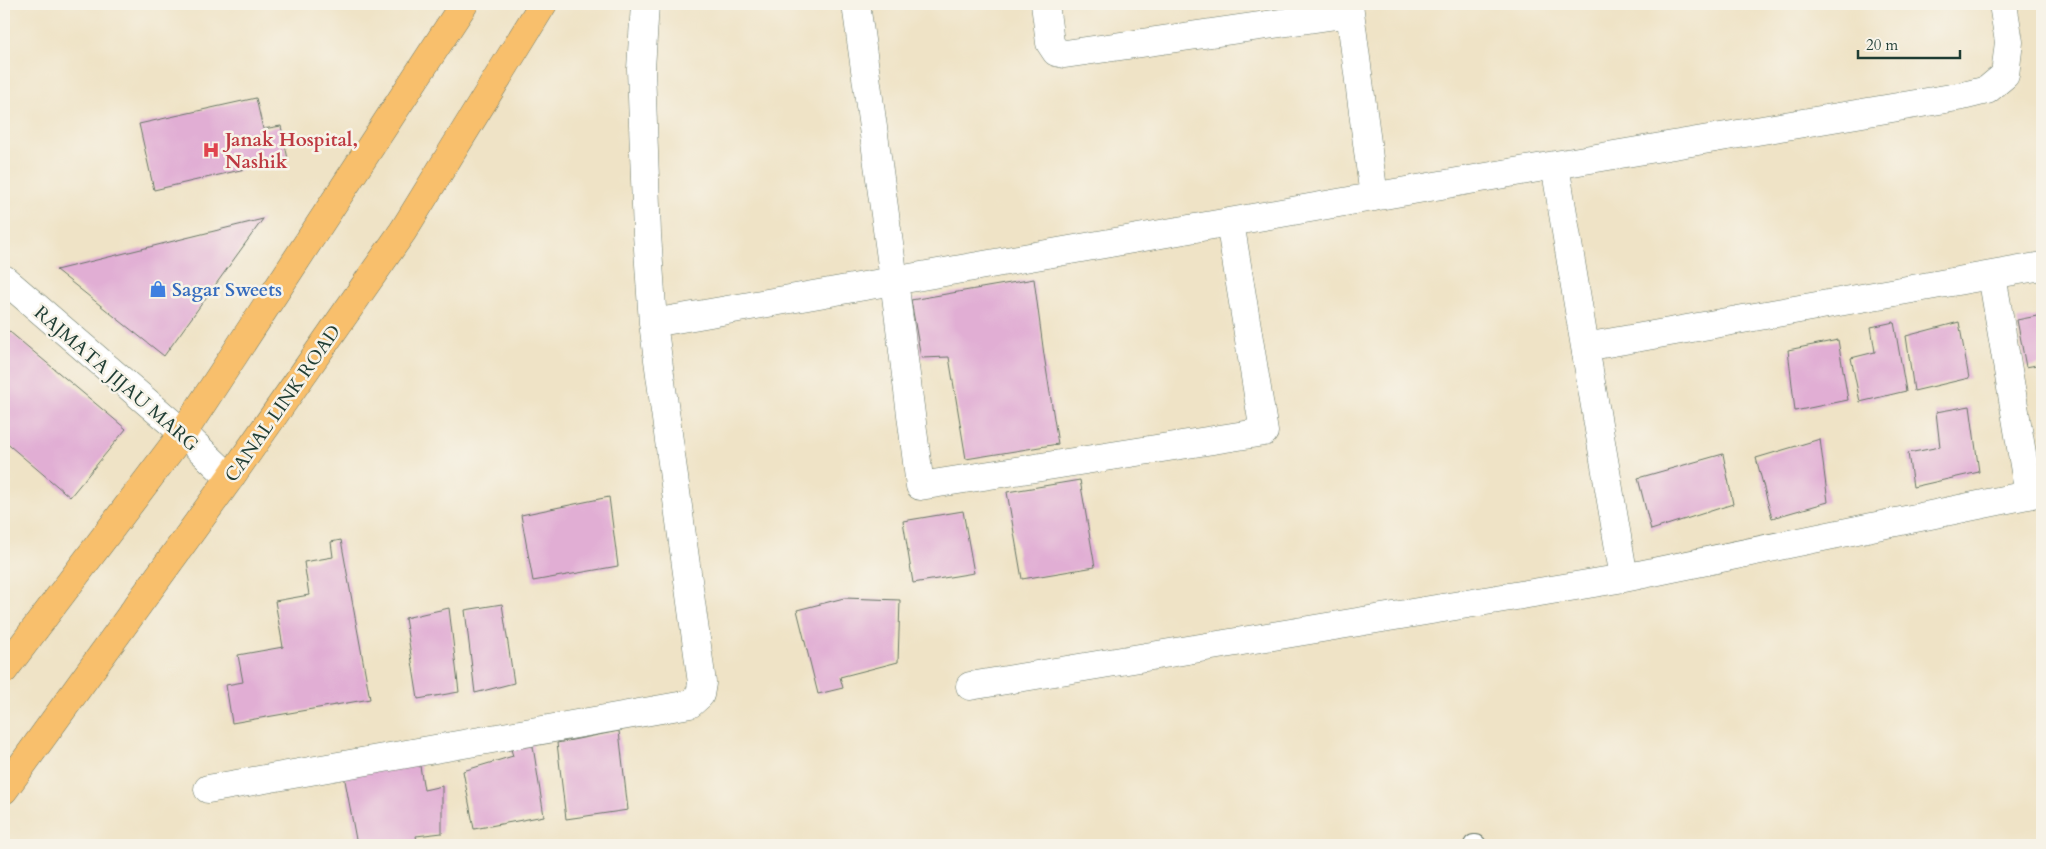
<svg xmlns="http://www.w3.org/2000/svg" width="2046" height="849" font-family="Cardo,serif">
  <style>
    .building { fill: #e1aed4 }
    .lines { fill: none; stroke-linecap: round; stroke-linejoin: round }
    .service-casing { stroke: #687767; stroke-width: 22 }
    .minor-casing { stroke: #687767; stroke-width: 29 }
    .primary-casing { stroke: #687767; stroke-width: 29 }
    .service { stroke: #fff; stroke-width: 20 }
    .minor { stroke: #fff; stroke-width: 28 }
    .primary { stroke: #f8bf6c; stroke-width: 28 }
    .labels { text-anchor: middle; stroke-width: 5; stroke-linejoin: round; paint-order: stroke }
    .health-label { font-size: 19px; font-weight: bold; fill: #be3a42; stroke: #f7f3e8; text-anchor: start }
    .shop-label { font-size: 19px; font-weight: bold; fill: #366cbe; stroke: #f7f3e8; text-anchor: start }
    .street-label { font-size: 19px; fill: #1f3d34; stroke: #f7f3e8 }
  </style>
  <rect width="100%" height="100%" fill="#f7f3e8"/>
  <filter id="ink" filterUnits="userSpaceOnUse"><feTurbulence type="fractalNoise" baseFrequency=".02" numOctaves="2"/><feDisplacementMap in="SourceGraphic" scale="10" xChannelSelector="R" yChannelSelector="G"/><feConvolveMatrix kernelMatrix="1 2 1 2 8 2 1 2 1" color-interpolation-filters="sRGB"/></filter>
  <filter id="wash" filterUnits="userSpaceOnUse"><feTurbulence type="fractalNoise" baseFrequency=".0096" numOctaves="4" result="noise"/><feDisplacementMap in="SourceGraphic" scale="20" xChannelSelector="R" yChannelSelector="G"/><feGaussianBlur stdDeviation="1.12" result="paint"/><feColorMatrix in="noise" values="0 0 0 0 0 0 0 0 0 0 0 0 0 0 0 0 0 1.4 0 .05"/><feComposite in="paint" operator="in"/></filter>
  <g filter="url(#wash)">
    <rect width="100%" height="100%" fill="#efe3c6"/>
    <g id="blocks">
      <path class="building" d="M256 98 263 129 281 126 288 159 154 190 139 124Z
        M263 219 164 356 56 270Z
        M1034 279 1044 355 1058 444 966 459 949 357 921 358 911 300Z
        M2042 315V364L2026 367 2017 320Z
        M1894 322 1906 391 1860 402 1851 358 1875 352 1871 327Z
        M1959 322 1969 378 1914 391 1906 336Z
        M4 327 126 429 70 497 4 441Z
        M1838 340 1848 400 1795 411 1788 350Z
        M1970 406 1979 472 1913 487 1908 453 1940 447 1936 412Z
        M1820 439 1828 502 1772 518 1756 458Z
        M1723 454 1733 504 1651 530 1638 478Z
        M1080 480 1095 567 1022 579 1007 492Z
        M609 497 618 566 533 581 521 515Z
        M963 511 974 573 913 583 903 521Z
        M341 540 370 699 232 723 226 685 243 682 238 655 283 647 275 601 309 595 304 562 333 557 331 542Z
        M844 598 900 600 898 662 840 677 843 688 818 694 797 610Z
        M502 604 514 683 475 693 465 610Z
        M449 608 459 692 418 699 405 618Z
        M619 731 628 810 566 819 557 743Z
        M532 740 544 816 474 829 463 771 513 756 510 746Z
        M419 760 424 790 442 786V833L416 836 418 845H357L344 775Z"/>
    </g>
  </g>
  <g filter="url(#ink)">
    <use href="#blocks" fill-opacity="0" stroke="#687767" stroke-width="1"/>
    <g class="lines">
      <g class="service-casing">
        <path id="service" d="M1474 845H1476"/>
      </g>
      <g class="minor-casing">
        <path id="minor" d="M645 4 641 69 647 234 653 323 1555 165 1585 347 2042 266
          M856 4 894 280 920 486 1264 432 1230 222
          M1045 4 1050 43 1056 52 1065 54 1350 13
          M1349 4 1374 197
          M1555 165 1963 96 1987 90 2005 75 2009 42 2003 4
          M1992 275 2029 495
          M4 279 183 433 230 478
          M1624 578 2042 492
          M970 686 1624 578 1585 347
          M208 789 690 704 700 695 702 683 653 323"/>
      </g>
      <g class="primary-casing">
        <path id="primary" d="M4 670 183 433 464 4
          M4 790 230 478 403 231 543 4"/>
      </g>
      <use href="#service" class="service"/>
      <use href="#minor" class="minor"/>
      <use href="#primary" class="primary"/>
    </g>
  </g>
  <defs>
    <g id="hospital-bare" transform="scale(1.35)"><path d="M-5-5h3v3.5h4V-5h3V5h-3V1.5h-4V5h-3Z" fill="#e0444e" stroke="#f7f3e8" stroke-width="2.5" paint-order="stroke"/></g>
    <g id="shop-bare" transform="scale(1.35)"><path d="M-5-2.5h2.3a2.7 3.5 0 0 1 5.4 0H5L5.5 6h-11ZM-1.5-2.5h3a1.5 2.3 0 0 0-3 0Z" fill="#3f7fe0" stroke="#f7f3e8" stroke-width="2.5" paint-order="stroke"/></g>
  </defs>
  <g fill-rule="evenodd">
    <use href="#hospital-bare" x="211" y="150"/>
    <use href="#shop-bare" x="158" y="289"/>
  </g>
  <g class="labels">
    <g class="health-label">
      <text x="225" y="146">Janak Hospital,<tspan x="225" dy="22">Nashik</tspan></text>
    </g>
    <g class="shop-label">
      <text x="172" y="296">Sagar Sweets</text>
    </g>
    <g class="street-label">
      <text transform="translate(117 378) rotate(41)" y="7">RAJMATA JIJAU MARG</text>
      <text transform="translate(282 403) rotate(-55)" y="7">CANAL LINK ROAD</text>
    </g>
  </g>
  <rect width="2046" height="849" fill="none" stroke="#f7f3e8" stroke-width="20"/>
  <path d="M1858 50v8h102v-8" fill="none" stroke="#1f3d34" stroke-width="2.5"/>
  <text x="1866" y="50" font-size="15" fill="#1f3d34" stroke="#f7f3e8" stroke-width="4" paint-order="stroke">20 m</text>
</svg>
